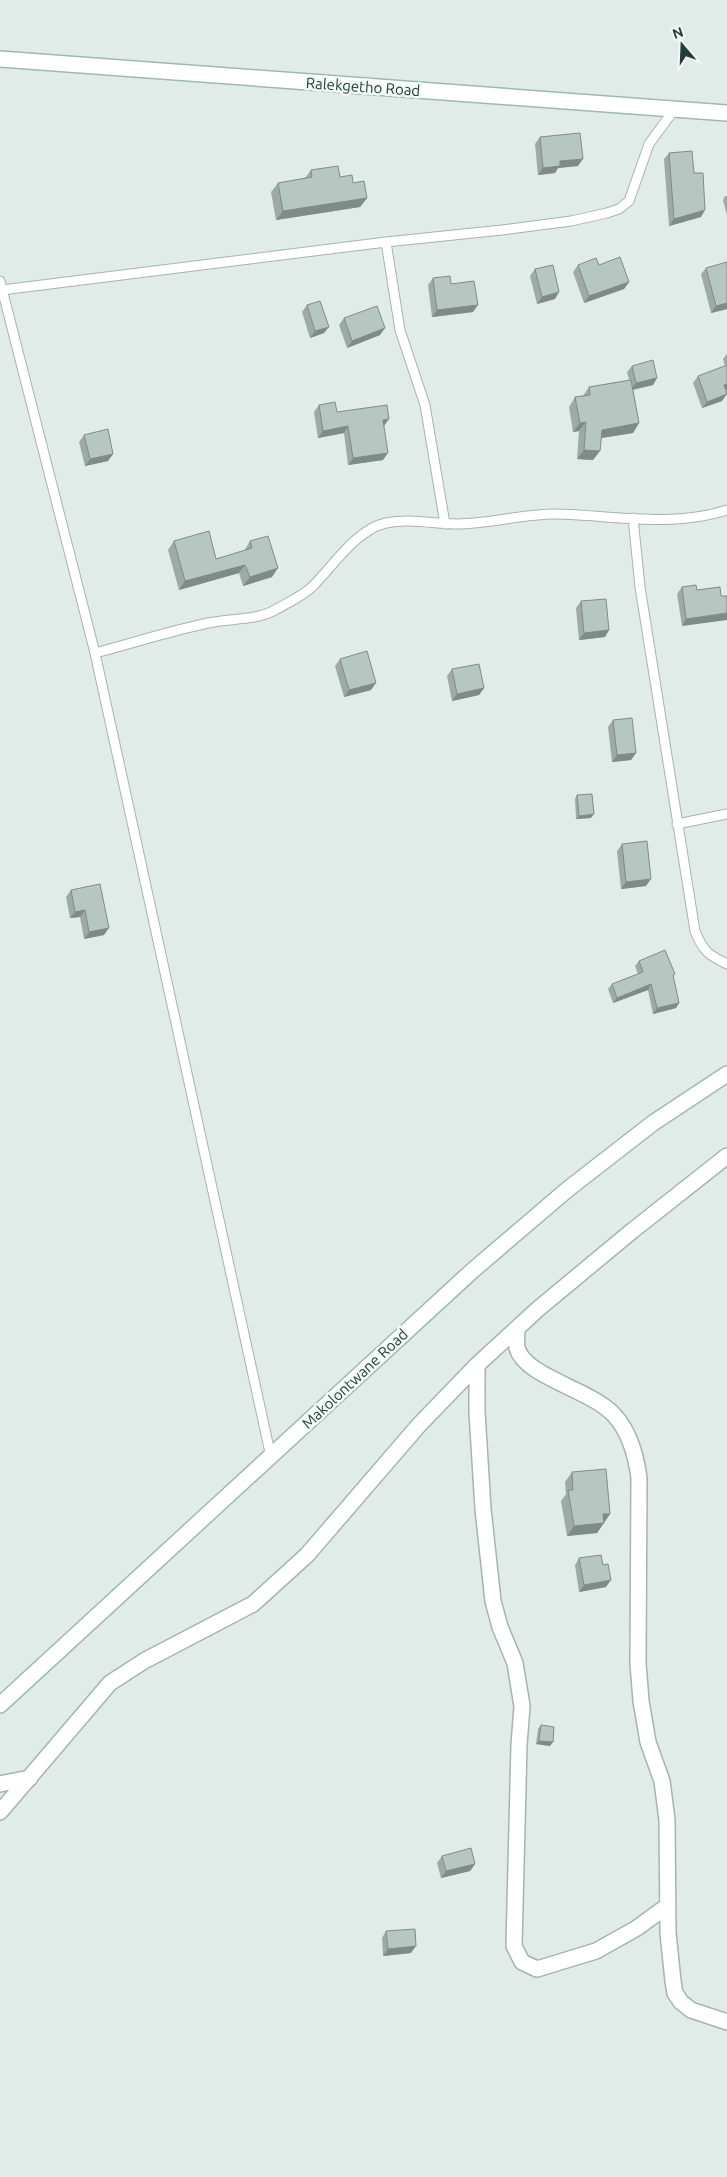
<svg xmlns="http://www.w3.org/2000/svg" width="727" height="2177" font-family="Ubuntu,sans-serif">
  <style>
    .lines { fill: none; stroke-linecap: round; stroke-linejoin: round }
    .lane-casing { stroke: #a4b4b0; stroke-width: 11 }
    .street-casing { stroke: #a4b4b0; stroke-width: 18 }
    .secondary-casing { stroke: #9fb8b1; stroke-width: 18 }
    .lane { stroke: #fff; stroke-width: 9 }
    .street { stroke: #fff; stroke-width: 15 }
    .secondary { stroke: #fff; stroke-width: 15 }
    .wall { fill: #9daba6 }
    .shaded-wall { fill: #7f8b87 }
    .building { fill: #b6c7c1; stroke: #7f8b87 }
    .labels { text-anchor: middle; stroke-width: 5; stroke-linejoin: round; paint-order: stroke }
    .street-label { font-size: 15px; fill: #213e38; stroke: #f2f9f6 }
  </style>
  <rect width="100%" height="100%" fill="#e1ece8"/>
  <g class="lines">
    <g class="lane-casing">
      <path id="lane" d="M386 242 400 330 425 405 445 524
        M0 281 95 653 271 1457
        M2 290 386 242 502 230 571 221 607 213 619 209 629 201 649 144 674 110
        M633 518 640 587 695 931C703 951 708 955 727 964
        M95 653C133 643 170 631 208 623 230 618 255 621 275 610 287 603 303 596 313 586 333 566 357 529 386 523 409 518 434 524 457 524 489 524 522 514 555 514 612 515 672 528 727 510
        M677 824 727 814"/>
    </g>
    <g class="street-casing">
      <path id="street" d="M517 1328C517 1335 516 1342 517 1348 525 1377 590 1389 614 1415 630 1432 636 1455 639 1478L638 1663 641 1701 648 1742 662 1781 667 1820 668 1933 673 1981 675 1993 681 2002 691 2010 727 2022
        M477 1365V1412L483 1509 493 1601 500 1627 515 1663 522 1706 519 1745 514 1946 522 1962 537 1969 596 1951 637 1928 667 1906
        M0 1784 30 1778
        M0 1812 110 1683 144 1661 253 1604 307 1555 419 1425 477 1365 538 1309 632 1231 727 1156"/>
    </g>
    <g class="secondary-casing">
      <path id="secondary" d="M0 59 727 113
        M0 1705 472 1271 568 1189 653 1123 727 1074"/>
    </g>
    <use href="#lane" class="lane"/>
    <use href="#street" class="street"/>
    <use href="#secondary" class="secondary"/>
  </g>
  <path class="wall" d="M540 137 578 166 558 168 555 173 538 175 535 144Z
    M669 153 694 173 701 217 669 226 664 159Z
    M311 170 340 177 367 198 360 207 276 220 271 192 278 183 305 178Z
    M725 196H727V215L723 200Z
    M578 265H599L629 282 624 289 584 303 573 272Z
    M706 268 727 309 711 313 701 274Z
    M535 269 555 299 537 304 530 276Z
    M433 278 451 284 473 312 432 317 428 285Z
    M307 305 324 333 310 338 302 312Z
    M344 318 380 335 347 348 339 325Z
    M727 354V390H726L722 401 702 408 693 383 698 376 725 366 723 359Z
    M632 366 657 378 653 385 633 390 639 423 633 433 601 438 593 460 577 459 579 431 573 432 569 407 575 397 583 396 589 387 629 380 627 372Z
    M319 405 337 412 384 426 383 460 348 465 344 433 318 438 314 412Z
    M84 435 113 454 108 461 85 466 79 442Z
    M174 541 216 559 244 551 250 541 272 577 243 586 239 573 179 590 168 550Z
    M682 587 697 590 720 587 682 626 677 594Z
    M581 601 609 630 605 637 579 640 576 608Z
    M340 659 371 690 344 697 335 666Z
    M452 669 484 688 479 695 452 701 447 676Z
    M613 720 636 753 631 760 612 762 608 727Z
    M577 795 591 818 576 819 575 799Z
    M622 844 646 886 621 889 617 851Z
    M71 890 104 935 84 939 80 917 70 918 66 897Z
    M639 961 673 976 679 1003 676 1008 653 1014 648 990 613 1003 608 989 612 984 638 974 635 966Z
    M572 1472 610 1514 597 1533 567 1536 561 1501 566 1494 565 1482Z
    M579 1558 606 1587 579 1592 575 1565Z
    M541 1725 550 1746 536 1744 538 1729Z
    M442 1856 475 1864 470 1871 441 1878 437 1863Z
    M386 1931 411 1953 383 1956 382 1938Z"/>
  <path class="shaded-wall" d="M583 159 578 166 558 168 555 173 538 175 543 168 560 161Z
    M367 198 360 207 276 220 283 211Z
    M705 210 701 217 669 226 674 219Z
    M629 282 624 289 584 303 589 296Z
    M559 292 555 299 537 304 542 297Z
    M727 303V309L711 313 716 306Z
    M478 305 473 312 432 317 437 310Z
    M329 327 324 333 310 338 315 331Z
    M385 328 380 335 347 348 352 341Z
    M657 378 653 385 631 390 636 383Z
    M727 384V390L719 392 724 385Z
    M727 394 722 401 702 408 707 402Z
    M389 419 384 426 378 427 383 420Z
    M586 422 579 431 573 432 580 423Z
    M639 423 633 433 595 439 602 430Z
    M348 426 344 433 318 438 323 431Z
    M584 450 600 451 593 460 577 459Z
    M388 453 383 460 348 465 353 458Z
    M113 454 108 461 85 466 90 459Z
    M245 565 239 573 179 590 185 581Z
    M278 568 272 577 243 586 250 577Z
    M727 613V620L682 626 686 619Z
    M609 630 605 637 579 640 584 633Z
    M376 683 371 690 344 697 349 690Z
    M484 688 479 695 452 701 457 694Z
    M636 753 631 760 612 762 617 755Z
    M594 814 591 818 576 819 579 816Z
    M651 879 646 886 621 889 626 882Z
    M85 910 80 917 70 918 75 912Z
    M109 928 104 935 84 939 89 932Z
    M651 984 648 990 613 1003 617 998Z
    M679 1003 676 1008 653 1014 657 1008Z
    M603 1514H610L597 1533 567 1536 574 1526Z
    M611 1580 606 1587 579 1592 584 1585Z
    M539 1741 553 1742 550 1746 536 1744Z
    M475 1864 470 1871 441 1878 446 1871Z
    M416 1946 411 1953 383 1956 388 1949Z"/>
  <path class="building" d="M580 133 583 159 560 161V166L543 168 540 137Z
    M692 151 694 173H703L705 210 674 219 669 153Z
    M338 166 340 177 352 175 353 183 364 181 367 198 283 211 278 183 312 177 311 170Z
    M620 257 629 282 589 296 578 265 596 258 599 265Z
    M727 262V303L716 306 706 268Z
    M553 265 559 292 542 297 535 269Z
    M450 276 451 284 474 281 478 305 437 310 433 278Z
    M320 301 329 327 315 331 307 305Z
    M377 306 385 328 352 341 344 318Z
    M653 360 657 378 636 383 632 366Z
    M727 365V384L724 385 727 394 707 402 698 376Z
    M631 380 639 423 602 430 600 451 584 450 586 422 580 423 575 397 590 395 589 387Z
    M335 402 337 412 387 405 389 419 383 420 388 453 353 458 348 426 323 431 319 405Z
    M108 429 113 454 90 459 84 435Z
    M209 531 216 559 252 548 250 541 268 536 278 568 250 577 245 565 185 581 174 541Z
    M696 585 697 590 720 587 721 596H727V613L686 619 682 587Z
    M606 599 609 630 584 633 581 601Z
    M367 651 376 683 349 690 340 659Z
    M479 664 484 688 457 694 452 669Z
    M632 718 636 753 617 755 613 720Z
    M592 794 594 814 579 816 577 795Z
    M647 841 651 879 626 882 622 844Z
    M100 884 109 928 89 932 85 910 75 912 71 890Z
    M665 950 675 974 673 975 679 1003 657 1008 651 984 617 998 612 984 643 972 639 961Z
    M606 1469 610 1514H603L604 1523 574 1526 568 1490H573L572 1472Z
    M601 1555 603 1565 608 1564 611 1580 584 1585 579 1558Z
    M541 1725 554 1727 553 1742 539 1741Z
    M471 1848 475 1864 446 1871 442 1856Z
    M415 1929 416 1946 388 1949 386 1931Z"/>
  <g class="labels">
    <g class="street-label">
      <text transform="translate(363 87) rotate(4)" y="5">Ralekgetho Road</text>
      <text transform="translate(355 1379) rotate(-43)" y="5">Makolontwane Road</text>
    </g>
  </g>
  <g transform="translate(682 45) rotate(341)" stroke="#f2f9f6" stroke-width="4" paint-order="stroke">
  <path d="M0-4L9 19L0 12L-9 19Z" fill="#213e38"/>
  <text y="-8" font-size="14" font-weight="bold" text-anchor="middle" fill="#213e38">N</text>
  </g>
</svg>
